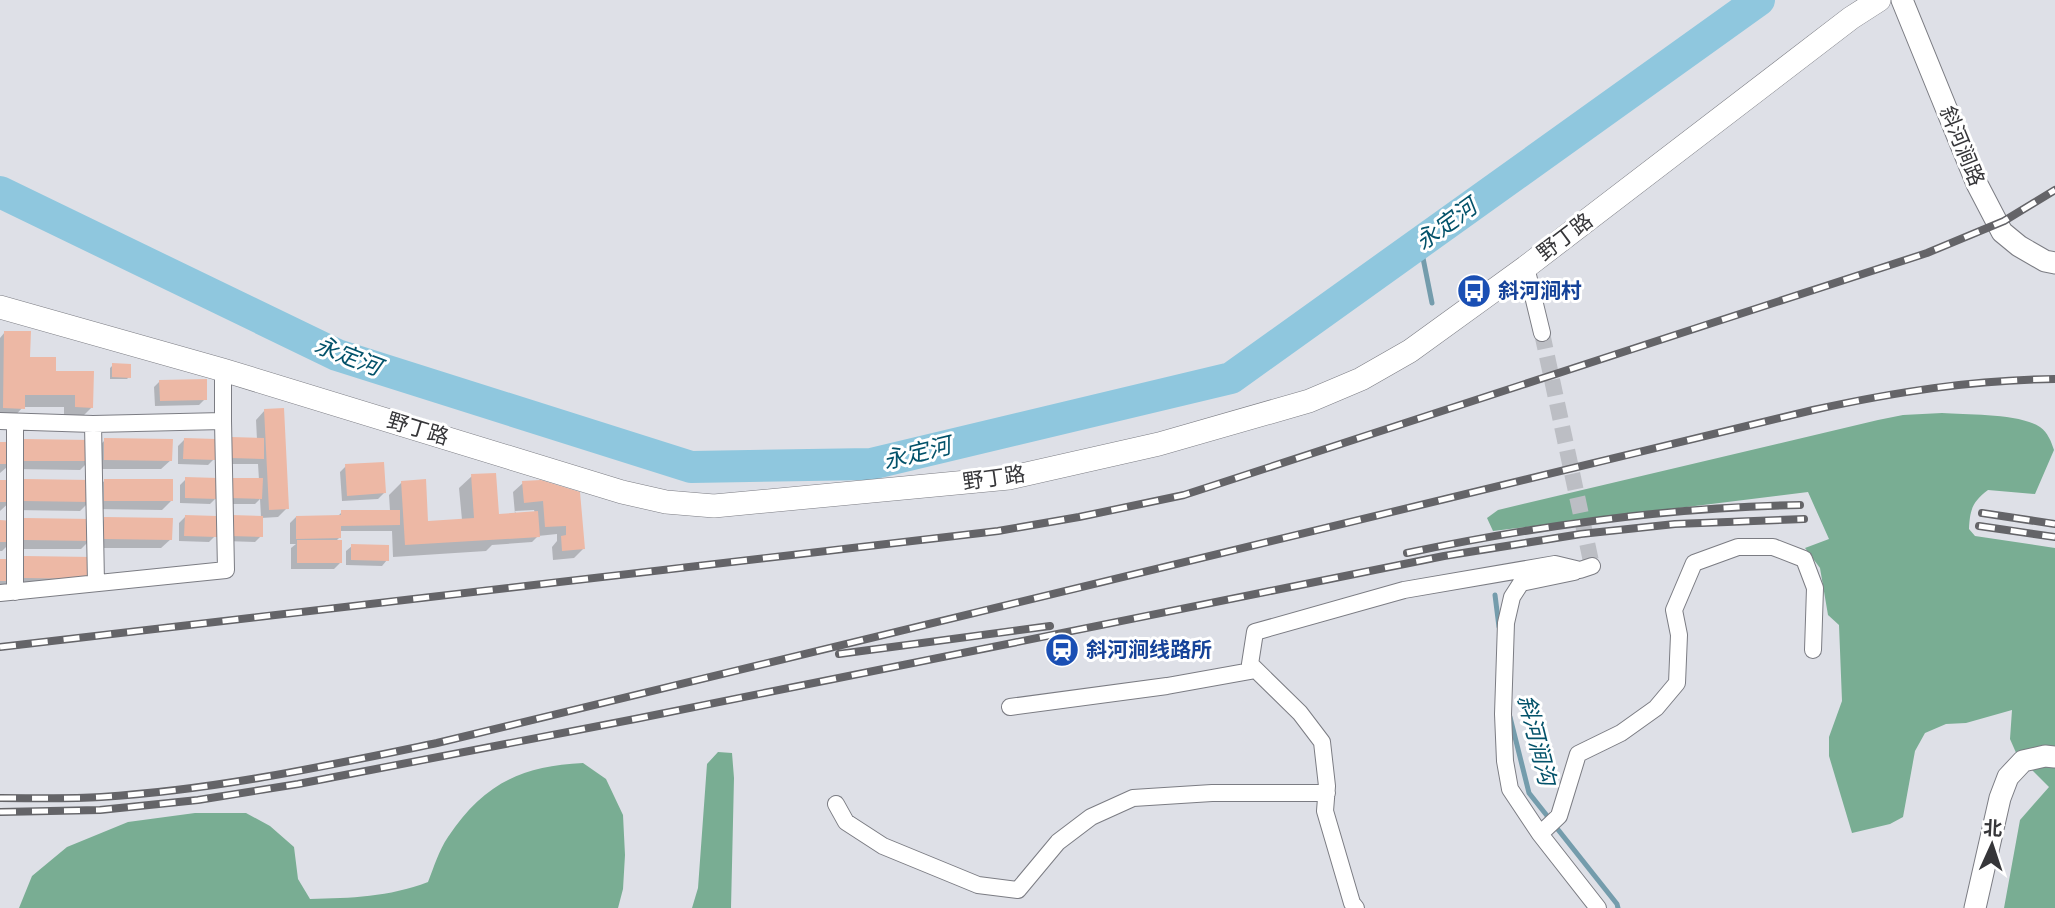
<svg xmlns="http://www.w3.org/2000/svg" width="2055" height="908" font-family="Jost,'Noto Sans SC',sans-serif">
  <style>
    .forest { fill: #79ad93 }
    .shadow { fill: #0003; fill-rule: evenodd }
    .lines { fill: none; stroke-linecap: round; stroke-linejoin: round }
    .stream { stroke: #749cac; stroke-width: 5 }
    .river { stroke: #8fc7de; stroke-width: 32 }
    .building { fill: #edb8a5 }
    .minor-tunnel { stroke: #bcbec4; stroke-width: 16; stroke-dasharray: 16 8; stroke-linecap: butt }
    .minor-casing { stroke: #7b7c83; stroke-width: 18 }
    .tertiary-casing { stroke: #7b7c83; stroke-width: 23 }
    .secondary-casing { stroke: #7b7c83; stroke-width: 24 }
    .minor { stroke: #fff; stroke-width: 16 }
    .tertiary { stroke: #fff; stroke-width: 21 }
    .secondary { stroke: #fff; stroke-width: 23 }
    .rail-casing { stroke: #646468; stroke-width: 8 }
    .rail { stroke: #fff; stroke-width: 5; stroke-dasharray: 16; stroke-linecap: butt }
    .labels { text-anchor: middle; stroke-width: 6; stroke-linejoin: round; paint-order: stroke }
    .street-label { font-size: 21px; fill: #363639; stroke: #fff }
    .transit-label { font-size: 21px; font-weight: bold; fill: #164399; stroke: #fff; text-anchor: start }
    .water-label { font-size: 23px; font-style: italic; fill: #03526a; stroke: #fff }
  </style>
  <rect width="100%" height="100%" fill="#dee0e7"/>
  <path class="forest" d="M1942 413C1968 415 2018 413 2040 427 2048 433 2051 441 2054 450L2035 494 1988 490C1972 502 1970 510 1969 529L1975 536 2055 548V908H2004L2020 820 2049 787 2017 755 2010 739 2012 710 1966 723 1946 724 1925 733 1915 751 1903 817 1890 824 1852 833 1829 756V737L1842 701 1839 625 1828 615 1820 568 1805 548 1829 539 1808 492 1493 531 1487 518 1498 510 1878 420 1903 415Z
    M718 752 732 753 734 778 731 908H692L698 888 707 764Z
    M583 763 606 779 623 815 625 855 623 889 618 908H19L32 876 67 847 128 822 195 813H246L270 826 294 847 298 879 310 899C351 898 389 897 428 882 434 867 439 850 448 837 483 784 521 766 583 763Z"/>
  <path class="shadow" d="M5 332 29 358 92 407 79 420 64 419V407H23L11 420H0V338Z
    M113 365 129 377 127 379H110V368Z
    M160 381 205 399 199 405 155 406 154 387Z
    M265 410 287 508 278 517 261 518V536L255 542 225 541 261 517 260 499 255 504H224L259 480 258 464H226V445L257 440 256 420Z
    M105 440 171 460 161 469H95L96 449Z
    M184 440 214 459 208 465 178 464V446Z
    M24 441 89 461 80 470 14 469V461L0 473V444L12 452Z
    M346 466 384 493 378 499 342 501 340 472Z
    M472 476 497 518 515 514 513 492 523 483 541 481 583 549 574 558 553 560 552 547 557 541V534L538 536 532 542 492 545 486 551 393 557 392 531H339V538L335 542 340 563 334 569H291V548L296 544H290V523L296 517H337L342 512 390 511 389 495 402 482 427 523 462 520 459 488ZM534 510 535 513 516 514 515 511Z
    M186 479 216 498 210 504 180 503V485Z
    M105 480 171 501 162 510 95 509 96 490Z
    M24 481 90 501 80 511 14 510V498L0 511V482L11 494Z
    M185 517 215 536 209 542 179 541V523Z
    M105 519 171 539 161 548H95V528Z
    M25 520 90 540 81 549H15V529Z
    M0 522 11 542 2 551H0Z
    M352 546 387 560 382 566 346 565V551Z
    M25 558 91 578 15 587 16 567Z
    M0 561 12 581 2 590H0Z"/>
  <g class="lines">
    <path class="stream" d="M1420 243 1432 303
      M1495 595 1499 627
      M1510 717 1529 793 1617 904 1618 908"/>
    <path class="river" d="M0 192 337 355 691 467 871 464 1231 378 1759 0"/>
  </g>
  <path class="building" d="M4 331H31L30 357H56V371H94L93 408 75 407V395H25V409L3 408Z
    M112 363 131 364V378L112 377Z
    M207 379V400L160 401 159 380Z
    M284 408 289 509 269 510 264 409Z
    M231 437 264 438V459L231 458Z
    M104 438 173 439 172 461 104 460Z
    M184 438 216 439V460L183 459Z
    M23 439 91 440V461H23Z
    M0 442H14L13 464H0Z
    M384 462 386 493 347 496 345 464Z
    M496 473 499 514 538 511 540 537 405 545 401 481 426 479 428 521 474 518 471 474Z
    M185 477 218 478 217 499 185 498Z
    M230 478H263L262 499 230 498Z
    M23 479 92 480 91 502 23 501Z
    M104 479H173V501H104Z
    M0 480H13V502H0Z
    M541 480 580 492 585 549 562 551 561 536 566 535V526L545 527 543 501 524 503 522 481Z
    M341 510H400V525L341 526V538L296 539V516L341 515Z
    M185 515 217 516V537L184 536Z
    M231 515 263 516V537L230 536Z
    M104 517 173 518 172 540 104 539Z
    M24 518 92 519V541L24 540Z
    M0 520 13 521V542H0Z
    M297 540H342V563H297Z
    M351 544 389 545V561L351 560Z
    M24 556 93 557 92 579 24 578Z
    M0 559H14L13 581H0Z"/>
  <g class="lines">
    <path class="minor-tunnel" d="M1542 333 1592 566"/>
    <g class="minor-casing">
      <path id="minor" d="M1526 267 1542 333
        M0 421 93 424 223 421V370
        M93 424 96 583
        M15 592V422
        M0 593 226 570 223 421
        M1010 707 1167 686 1256 670
        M836 804 846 822 883 846 978 885 1018 890 1058 842 1091 817 1133 798 1212 793H1327
        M1540 834 1510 789 1505 761 1503 714 1506 623 1512 597 1521 583 1574 572
        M1356 908 1352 903 1325 811 1327 786 1322 742 1300 713 1250 664 1255 632 1404 590 1555 564 1580 570 1592 566
        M1598 908 1540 834 1559 816 1578 754 1621 733 1656 708 1677 683 1679 635 1674 610 1694 563 1738 547H1773L1804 559 1815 588 1813 650"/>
    </g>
    <g class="tertiary-casing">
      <path id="tertiary" d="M1902 0 1977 184 2002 232 2019 246 2045 261 2055 263
        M1975 908 2000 798 2008 777 2023 761 2045 756 2055 757"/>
    </g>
    <g class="secondary-casing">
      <path id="secondary" d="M0 307 223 370 622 492 666 502 714 506 1009 478 1159 444 1309 401 1361 379 1410 351 1526 267 1851 18 1879 0"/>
    </g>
    <use href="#minor" class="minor"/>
    <use href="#tertiary" class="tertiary"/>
    <use href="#secondary" class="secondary"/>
    <g class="rail-casing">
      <path id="rail" d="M1982 513 2055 524
        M1979 526 2055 537
        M1407 553C1536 526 1668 507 1800 505
        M0 647 998 531 1079 517 1184 495 1927 253 2004 221 2055 190
        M839 654 1050 626
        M0 798C34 798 68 799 101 797 215 790 326 766 437 743L1813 410C1895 392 1971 380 2055 379
        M0 812 100 810 198 800 298 784 635 719 1444 556 1581 534 1675 524 1804 519"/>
    </g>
    <use href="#rail" class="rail"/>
  </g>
  <defs>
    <g id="bus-disc" transform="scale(1.75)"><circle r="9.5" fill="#1a4fb4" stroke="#fff"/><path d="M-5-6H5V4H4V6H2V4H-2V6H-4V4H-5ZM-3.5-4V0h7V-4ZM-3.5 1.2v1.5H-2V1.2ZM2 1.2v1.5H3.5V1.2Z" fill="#fff"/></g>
    <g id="station-disc" transform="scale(1.75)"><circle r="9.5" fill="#1a4fb4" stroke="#fff"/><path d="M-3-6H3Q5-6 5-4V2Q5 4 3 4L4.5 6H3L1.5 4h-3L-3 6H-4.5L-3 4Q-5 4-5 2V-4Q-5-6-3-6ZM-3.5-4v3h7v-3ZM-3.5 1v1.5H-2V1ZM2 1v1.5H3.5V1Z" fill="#fff"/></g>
  </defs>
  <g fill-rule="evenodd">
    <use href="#bus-disc" x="1474" y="291"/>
    <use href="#station-disc" x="1062" y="650"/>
  </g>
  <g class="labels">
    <g class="street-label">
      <text transform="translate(1962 146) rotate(68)" y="7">斜河涧路</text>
      <text transform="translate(1565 237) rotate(-37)" y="7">野丁路</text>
      <text transform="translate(418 429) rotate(17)" y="7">野丁路</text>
      <text transform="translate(994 478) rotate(-8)" y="7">野丁路</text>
    </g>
    <g class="transit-label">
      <text x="1498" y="298">斜河涧村</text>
      <text x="1086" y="657">斜河涧线路所</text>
    </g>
    <g class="water-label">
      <text transform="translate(1446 224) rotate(-36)" y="8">永定河</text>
      <text transform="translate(348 356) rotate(21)" y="8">永定河</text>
      <text transform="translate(917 453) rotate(-14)" y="8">永定河</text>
      <text transform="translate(1537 740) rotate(76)" y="8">斜河涧沟</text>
    </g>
  </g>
  <g transform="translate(1992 845) rotate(3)" stroke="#ffffff" stroke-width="5" paint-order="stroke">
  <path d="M0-5L12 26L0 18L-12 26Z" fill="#363639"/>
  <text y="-10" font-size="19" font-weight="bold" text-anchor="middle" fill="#363639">北</text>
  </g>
</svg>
